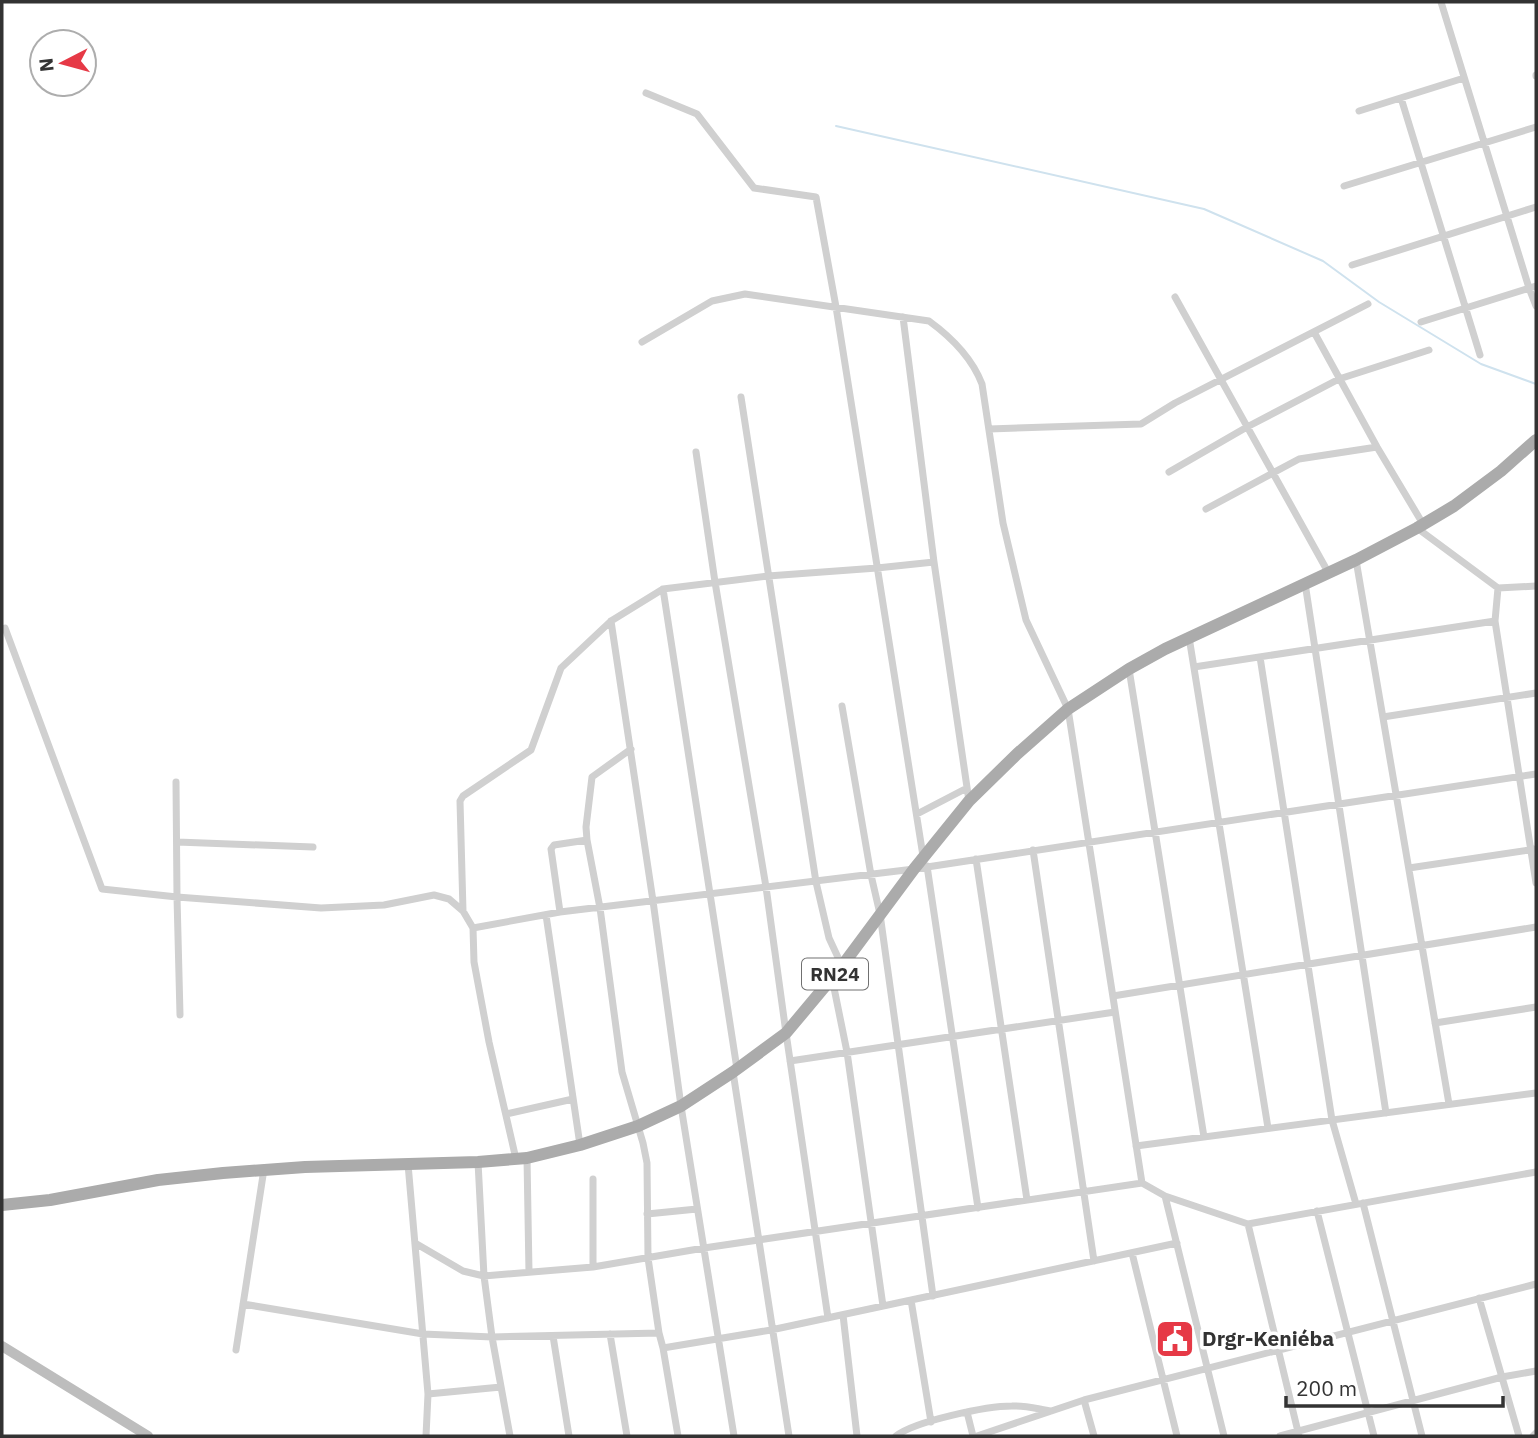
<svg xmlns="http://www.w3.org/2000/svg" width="1538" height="1438" font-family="'IBM Plex Sans',sans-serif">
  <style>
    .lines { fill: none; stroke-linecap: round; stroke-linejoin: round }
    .stream { stroke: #cfe2ee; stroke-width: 2 }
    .minor { stroke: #d0d0d0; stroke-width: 7 }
    .secondary { stroke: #bdbdbd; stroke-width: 10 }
    .primary { stroke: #ababab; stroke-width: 12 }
    .labels { text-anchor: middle; stroke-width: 7; stroke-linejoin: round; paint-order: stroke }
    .shield { fill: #fff; stroke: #707070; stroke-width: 2 }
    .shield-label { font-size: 19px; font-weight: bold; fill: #333 }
    .poi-label { font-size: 21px; font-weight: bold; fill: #333; stroke: #fff; text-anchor: start }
  </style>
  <rect width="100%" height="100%" fill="#fff"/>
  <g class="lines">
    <path class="stream" d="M836 126 1204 209 1323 261 1379 302 1481 364 1536 384"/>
    <path class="minor" d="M1441 2 1529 288 1536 306
      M1536 75V76
      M646 93 697 114 754 188 816 197 836 307 923 856
      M1401 98 1480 355
      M1359 111 1464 78
      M1344 186 1536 127
      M1352 265 1536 207
      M1175 297 1328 572
      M903 317 934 562 969 801
      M1421 322 1536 286
      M1314 332 1377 447 1423 524
      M642 342 712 301 745 294 929 321C951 337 972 358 982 384L1003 523 1026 620 1068 709 1142 1183
      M741 397 816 882 829 938 842 966
      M989 429 1141 424 1175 403 1368 304
      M696 452 715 582 766 887 786 1033 828 1318
      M1169 472 1247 427 1339 379 1429 350
      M1206 509 1299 459 1377 447
      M1417 528 1498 588 1536 586
      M1356 560 1449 1104
      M1305 583 1386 1113
      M1498 588 1495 621 1536 883
      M663 589 737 1069
      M611 621 653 901 681 1106 734 1436
      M5 628 102 889 177 897 321 908 384 905 434 895 449 899 463 911 473 928 474 962 489 1042 516 1159
      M1189 637 1268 1128
      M1260 657 1332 1120 1356 1204
      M1194 667 1495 621
      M1129 669 1204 1137
      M842 706 871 875 880 914 933 1296
      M1383 717 1536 693
      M631 749 592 777 586 827 587 840 600 908 622 1072 643 1143 647 1163 648 1258 659 1333 663 1348 678 1436
      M176 782 177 897 180 1015
      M917 814 967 788
      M177 842 313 847
      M1033 850 1094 1261
      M976 859 1027 1200
      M927 866 978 1208
      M1409 868 1536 849
      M463 911 460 801 463 796 531 750 561 668 611 621 663 589 768 576 877 568 934 562
      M560 912 551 849 554 845 587 840
      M546 915 580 1145
      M473 928 560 912 914 869 1536 774
      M832 978 847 1052 883 1306
      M1113 996 1536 927
      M1435 1023 1536 1007
      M790 1061 1115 1012
      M733 1072 789 1436
      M506 1114 573 1099
      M1136 1146 1536 1093
      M527 1158 529 1272
      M478 1162 484 1276 492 1337 510 1436
      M408 1164 428 1394 426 1436
      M1165 1196 1224 1436
      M1363 1203 1422 1436
      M1317 1211 1374 1436
      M647 1214 697 1209
      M1248 1224 1299 1436
      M415 1243 463 1271 484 1276 593 1267 704 1248 1142 1183 1165 1196 1248 1224 1536 1172
      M1132 1253 1177 1436
      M593 1267V1179
      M1479 1298 1519 1436
      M911 1300 931 1422
      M243 1304 423 1334 492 1337 659 1333
      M843 1315 857 1436
      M610 1334 627 1436
      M553 1336 569 1436
      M663 1348 771 1330 1177 1243
      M236 1350 264 1169
      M428 1394 501 1387
      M1084 1400 1094 1436
      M967 1412 973 1436
      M896 1436C915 1421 987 1406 1012 1406 1025 1405 1038 1409 1051 1411
      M977 1436 1084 1400 1536 1284
      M1280 1436 1502 1377 1536 1371
      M1533 1436 1536 1433"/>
    <path class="secondary" d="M2 1346 148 1436"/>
    <path class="primary" d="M2 1205 50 1200 158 1180 223 1173 305 1167 478 1162 527 1158 580 1145 638 1126 681 1106 733 1072 786 1033 842 966 914 869 969 801 1017 754 1068 709 1129 669 1165 649 1356 560 1417 528 1454 506 1501 471 1536 440"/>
  </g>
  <defs>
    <g id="civic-square" transform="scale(2.0125)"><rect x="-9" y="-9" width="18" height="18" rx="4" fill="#e63946" stroke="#fff"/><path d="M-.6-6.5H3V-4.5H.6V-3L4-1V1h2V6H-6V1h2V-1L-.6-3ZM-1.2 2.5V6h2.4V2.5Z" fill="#fff"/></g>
  </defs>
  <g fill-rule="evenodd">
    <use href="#civic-square" x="1175" y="1339"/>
  </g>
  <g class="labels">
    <rect class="shield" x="802" y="958.5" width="66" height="31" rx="5"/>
    <g class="shield-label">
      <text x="835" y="981">RN24</text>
    </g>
    <g class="poi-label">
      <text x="1202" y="1346">Drgr-Keniéba</text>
    </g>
  </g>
  <rect width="1538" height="1438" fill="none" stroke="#333333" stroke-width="7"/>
  <g transform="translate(63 63) rotate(264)"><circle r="33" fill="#ffffff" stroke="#adadad" stroke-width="2"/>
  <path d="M0-5L12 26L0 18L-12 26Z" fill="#e63946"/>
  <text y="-10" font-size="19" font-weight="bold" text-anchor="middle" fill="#333333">N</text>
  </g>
  <path d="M1286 1396v10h217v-10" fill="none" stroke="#333333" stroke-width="3.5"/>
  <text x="1296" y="1396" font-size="21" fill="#333333" stroke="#ffffff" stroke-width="5" paint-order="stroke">200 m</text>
</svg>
